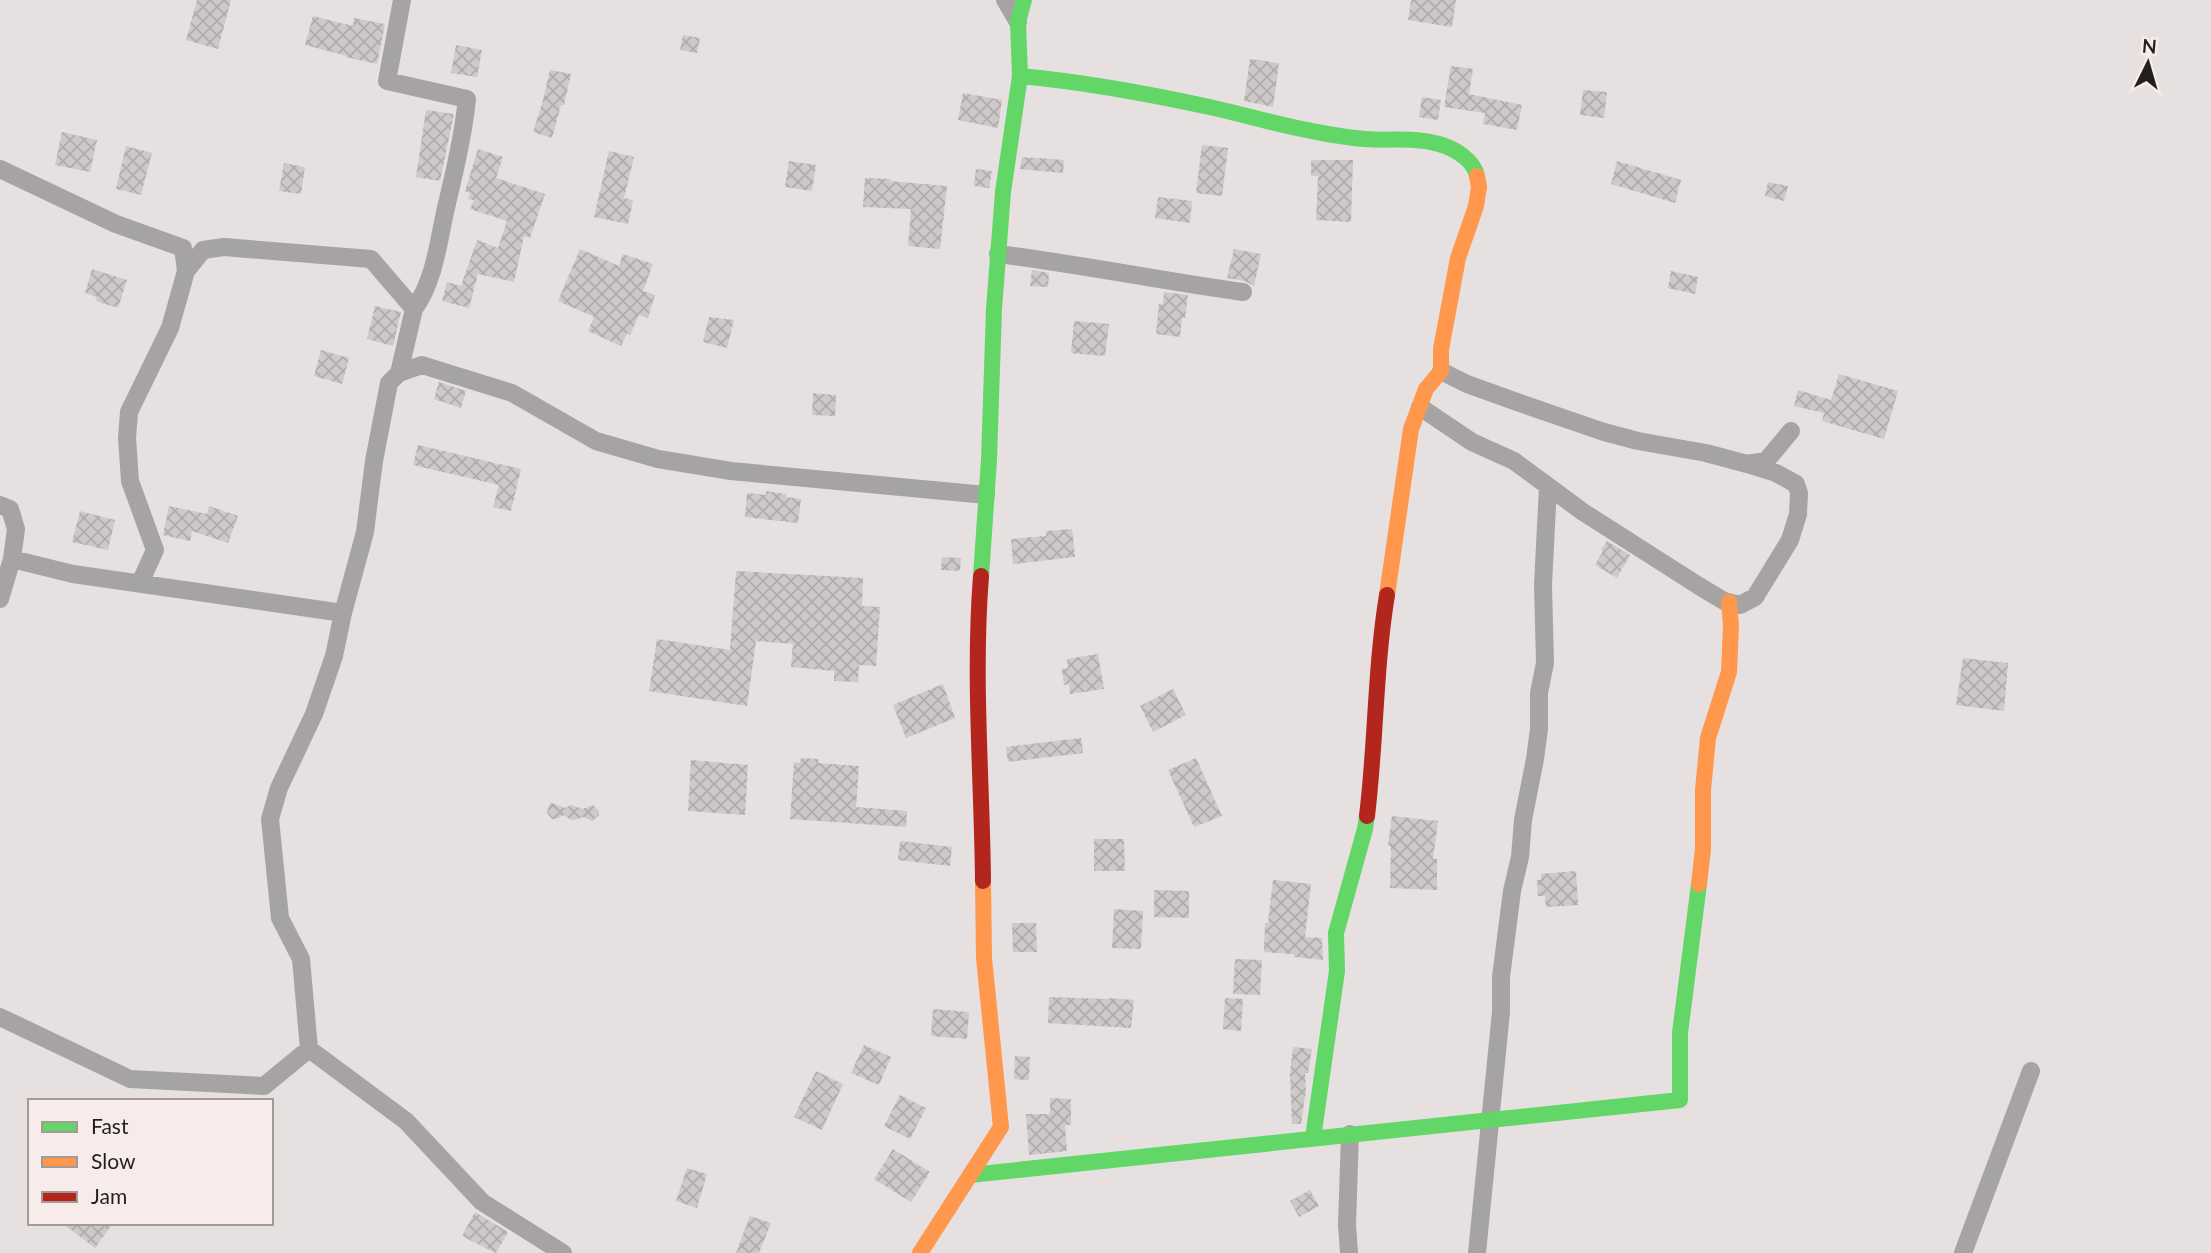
<svg xmlns="http://www.w3.org/2000/svg" width="2211" height="1253" font-family="Lato,sans-serif">
  <style>
    .building { fill: url(#building-cross-hatch) }
    .lines { fill: none; stroke-linecap: round; stroke-linejoin: round }
    .street { stroke: #a5a4a3; stroke-width: 18 }
    .fast { stroke: #63d668; stroke-width: 16 }
    .slow { stroke: #ff974d; stroke-width: 16 }
    .jam { stroke: #b3261e; stroke-width: 16 }
  </style>
  <defs>
    <pattern id="building-cross-hatch" width="8" height="8" patternUnits="userSpaceOnUse" patternTransform="scale(1.75)"><rect width="8" height="8" fill="#cdc9c9"/><path d="M0 0l8 8M0 8l8-8" fill="none" stroke="#b0acac"/></pattern>
  </defs>
  <rect width="100%" height="100%" fill="#e6e0e0"/>
  <path class="building" d="M197 0H231L218 49 186 40Z
    M1411 0H1456L1452 27 1408 20Z
    M313 16 353 26 354 18 385 24 377 64 346 57 347 56 305 45Z
    M683 35 700 38 697 53 680 50Z
    M456 45 482 50 477 77 451 73Z
    M1250 59 1279 63 1273 107 1244 101Z
    M1451 66 1473 69 1469 94 1522 105 1517 130 1483 124 1485 113 1444 107Z
    M550 70 571 74 564 105H561L552 138 533 132 542 104Z
    M1583 90 1607 92 1604 118 1580 115Z
    M963 93 1002 100 998 128 958 120Z
    M1422 97 1441 100 1438 120 1419 117Z
    M426 110 454 114 440 181 416 177Z
    M62 132 97 140 90 172 55 165Z
    M1202 145 1228 148 1222 196 1196 193Z
    M126 146 152 153 141 195 116 189Z
    M478 149 503 157 496 178 545 194 530 238 524 236 514 282 478 274 469 308 442 301 447 282 461 286 477 240 498 248 507 221 470 209 474 200 468 199 470 193 465 191Z
    M609 151 634 157 624 198 633 200 628 224 594 217Z
    M1022 157 1064 160 1063 173 1020 169Z
    M1311 160H1353L1351 222 1316 220 1318 176H1311Z
    M789 161 816 165 812 191 785 187Z
    M1617 161 1681 180 1675 203 1611 184Z
    M284 163 305 167 301 194 279 191Z
    M976 169 992 171 989 188 974 186Z
    M865 178 890 179V181L947 186 940 249 908 246 911 209 863 207Z
    M1768 182 1788 186 1784 201 1765 196Z
    M1158 197 1192 201 1190 223 1155 218Z
    M580 249 619 266 623 254 653 264 643 291 655 295 648 318 639 315 630 335 627 333 621 346 588 331 594 317 558 301Z
    M1234 249 1261 254 1254 286 1245 281 1227 278Z
    M92 269 127 280 118 308 96 301 97 297 85 293Z
    M1032 270 1049 273 1048 287 1030 286Z
    M1671 271 1698 277 1695 294 1668 288Z
    M1164 292 1188 295 1185 318H1182L1180 337 1156 334 1159 304H1163Z
    M375 306 401 312 393 346 367 339Z
    M709 317 734 320 727 348 703 342Z
    M1074 321 1109 324 1105 356 1071 353Z
    M321 350 349 358 342 384 314 376Z
    M1839 374 1898 391 1884 439 1822 421 1824 413 1794 406 1798 390 1831 400Z
    M439 382 466 391 461 408 434 399Z
    M813 393 836 395 835 416 812 415Z
    M418 445 521 469 511 511 493 507 499 485 413 465Z
    M766 491 786 494V497L801 499 798 523 745 517 747 493 766 495Z
    M169 506 207 514 209 506 238 516 228 543 192 531 190 541 163 535Z
    M80 511 115 520 108 550 72 542Z
    M1072 529 1075 557 1013 564 1011 539 1046 536V531Z
    M1607 541 1630 555 1617 578 1595 565 1603 551 1601 550Z
    M942 557 961 558 960 571 941 570Z
    M736 571 863 578 862 606 880 607 876 666 859 665 858 682 834 681V671L791 667 793 644 756 641 747 706 649 691 657 639 730 650Z
    M1098 654 1104 689 1070 694 1069 684 1064 685 1062 669 1068 668 1067 659Z
    M1963 658 2008 663 2004 711 1956 705Z
    M943 684 955 718 906 738 893 705Z
    M1173 689 1186 715 1153 732 1140 706Z
    M1081 738 1083 753 1008 762 1006 747Z
    M801 758 819 759 818 763 859 766 856 807 907 811 906 827 790 819 794 762 800 763Z
    M1196 758 1222 816 1194 827 1168 770Z
    M691 760 748 765 745 815 688 811Z
    M552 803 565 808 571 805 583 809 593 805 599 811V815L592 821 583 817 575 820H571L564 815 556 819H552L547 813 549 805Z
    M1392 816 1438 821 1433 859H1437V890L1390 888 1391 846H1388Z
    M1094 839H1124L1125 871H1094Z
    M900 841 952 847 950 866 898 860Z
    M1576 871 1578 905 1546 907 1545 896H1538L1537 880H1541V874Z
    M1273 880 1311 884 1305 937 1322 938 1323 960 1294 957V954L1264 952 1265 923H1268Z
    M1154 890 1189 891V918L1154 917Z
    M1114 909 1143 911 1141 949 1112 948Z
    M1012 923H1036L1037 952H1013Z
    M1235 959 1262 960 1260 995 1233 994Z
    M1049 997 1108 999V998L1134 1000 1131 1028 1048 1023Z
    M1225 998 1243 999 1241 1031 1223 1029Z
    M933 1009 969 1012 967 1039 931 1036Z
    M864 1045 891 1057 879 1085 851 1073Z
    M1293 1047 1312 1049 1308 1073H1305L1306 1090 1301 1124H1292L1290 1074Z
    M1015 1056 1030 1057 1029 1080 1014 1079Z
    M816 1071 843 1084 822 1130 794 1117Z
    M900 1095 926 1108 910 1139 884 1126Z
    M1050 1098 1071 1099V1125H1065L1067 1151 1029 1155 1026 1114H1050Z
    M893 1149 930 1172 911 1202 874 1179Z
    M687 1168 707 1174 697 1208 676 1201Z
    M1310 1190 1319 1206 1299 1217 1290 1201Z
    M475 1212 508 1232 496 1253 462 1236Z
    M750 1216 771 1223 759 1253H736Z
    M62 1223H113L95 1248Z"/>
  <g class="lines">
    <path class="street" d="M402 0 387 81 467 99C463 137 454 174 445 212 438 245 434 281 414 309
      M1005 0 1018 22
      M0 169 116 224 183 248 186 271 170 328 129 412 127 438 130 481 155 550 140 583
      M998 254C1080 264 1161 281 1243 292
      M186 271 203 250 224 247 371 259 414 309 399 373
      M1441 371 1467 384 1517 402 1604 432 1638 441 1706 453 1747 464 1766 461 1791 431
      M1420 407 1472 442 1514 461 1583 512 1699 586 1724 601 1740 605 1755 597 1790 540 1798 514 1799 493 1796 484 1776 473 1747 464
      M0 505 10 509 16 529 12 559 73 574 343 613 334 656 314 714 279 788 270 819 280 918 301 959 309 1049
      M0 599 12 559
      M343 613 365 532 374 461 389 383 399 373 422 365 512 393 596 441 658 459 731 471 986 495
      M0 1017 130 1079 264 1086 309 1049 406 1121 482 1202 563 1253
      M1349 1253 1347 1225 1350 1134
      M1477 1253 1501 1012V977L1512 891 1520 857 1523 820 1535 759 1539 729V693L1545 663 1543 585 1548 486
      M1963 1253 2031 1071"/>
    <path class="fast" d="M1020 76C1085 82 1150 94 1214 108 1249 116 1282 126 1317 132 1333 135 1349 138 1365 139 1390 141 1414 137 1439 144 1454 148 1474 160 1477 176
      M981 576 989 460 994 309 1003 192 1020 76 1018 22 1024 0
      M1313 1138 1337 971 1336 933 1365 829 1367 816
      M970 1175 1680 1100V1033L1699 884"/>
    <path class="slow" d="M1387 595 1411 429 1426 389 1441 371V349L1458 258 1476 206 1479 187 1477 176
      M1699 884 1703 849V790L1708 738 1729 672 1731 626 1729 602
      M920 1253 1001 1127 984 958 983 881"/>
    <path class="jam" d="M981 576C973 678 982 779 983 881
      M1367 816C1376 742 1375 668 1387 595"/>
  </g>
  <rect x="28" y="1099" width="245" height="126" fill="#f7ece9" stroke="#a29a98" stroke-width="2"/>
  <rect x="42" y="1122" width="35" height="10" fill="#63d668" stroke="#a29a98" stroke-width="2"/>
  <text x="91" y="1134" font-size="21" fill="#231f1e">Fast</text>
  <rect x="42" y="1157" width="35" height="10" fill="#ff974d" stroke="#a29a98" stroke-width="2"/>
  <text x="91" y="1169" font-size="21" fill="#231f1e">Slow</text>
  <rect x="42" y="1192" width="35" height="10" fill="#b3261e" stroke="#a29a98" stroke-width="2"/>
  <text x="91" y="1204" font-size="21" fill="#231f1e">Jam</text>
  <g transform="translate(2148 63) rotate(5)" stroke="#f7ece9" stroke-width="5" paint-order="stroke">
  <path d="M0-5L12 26L0 18L-12 26Z" fill="#231f1e"/>
  <text y="-10" font-size="19" font-weight="bold" text-anchor="middle" fill="#231f1e">N</text>
  </g>
</svg>
